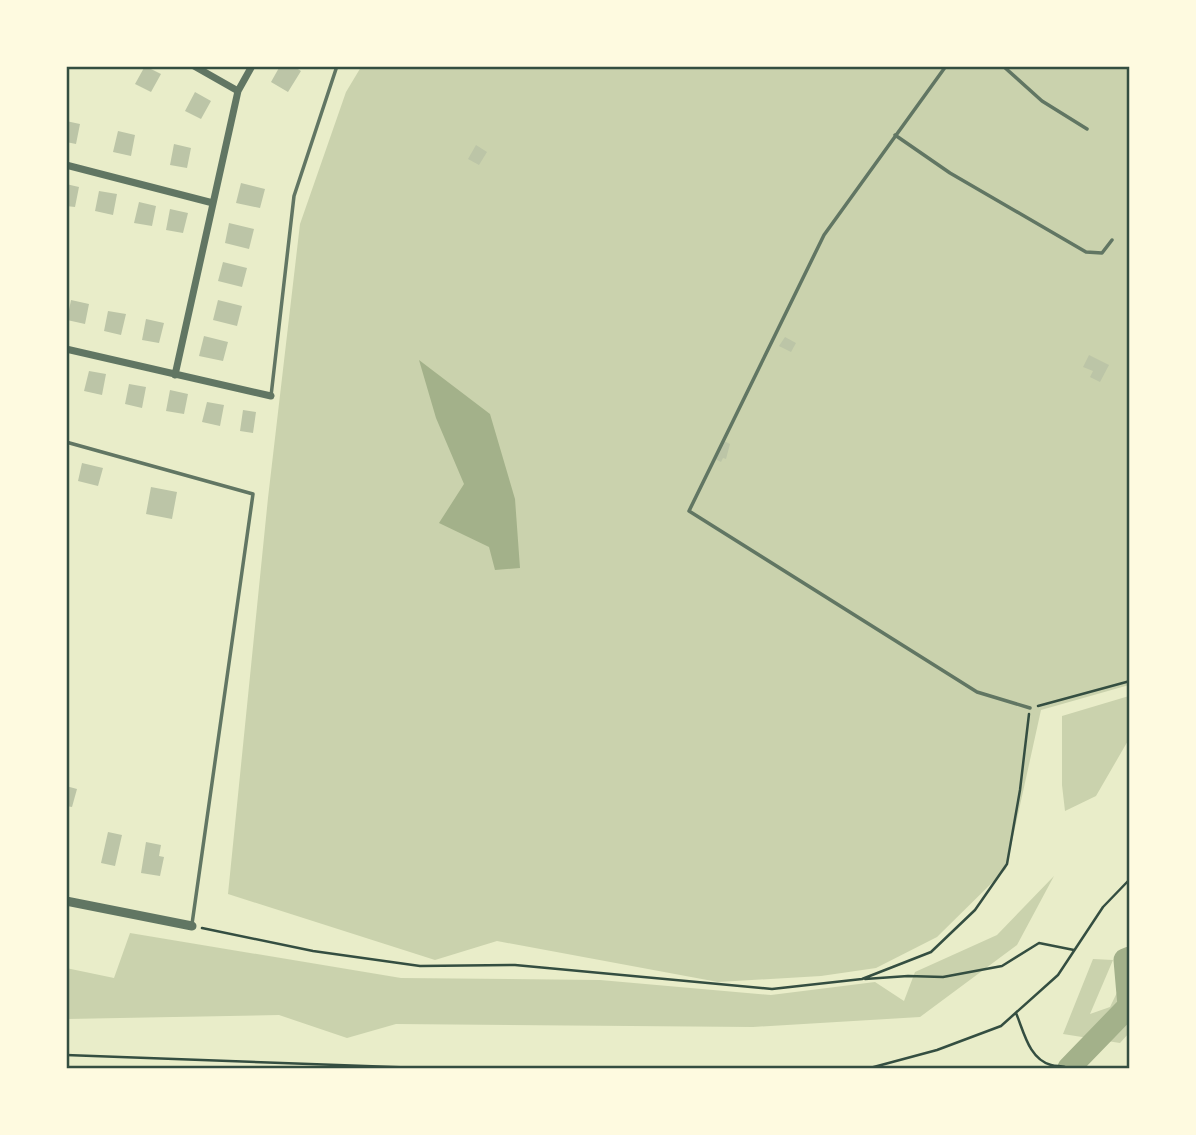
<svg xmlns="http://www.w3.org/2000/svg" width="1196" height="1135" font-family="'Nunito Sans',sans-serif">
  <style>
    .green { fill: #cad2ad }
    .water { fill: #a3b18a }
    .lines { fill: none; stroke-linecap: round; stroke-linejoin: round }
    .river { stroke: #a3b18a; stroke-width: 23 }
    .building { fill: #bcc5a7 }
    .path { stroke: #344e41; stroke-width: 2.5 }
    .service { stroke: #617663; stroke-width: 3.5 }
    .minor { stroke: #617663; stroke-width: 7 }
    .tertiary { stroke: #617663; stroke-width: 9 }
    .neatline { fill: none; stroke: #344e41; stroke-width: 2.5 }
  </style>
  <rect width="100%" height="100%" fill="#e9edc9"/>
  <path class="green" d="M361 67H1129V685L1041 710 1006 869 937 937 876 968 821 976 718 982 497 941 435 960 228 894 268 498 300 224 346 92Z
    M1129 696V739L1096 796 1065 811 1062 785V716Z
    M1054 876 1017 945 920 1017 753 1027 396 1024 347 1038 279 1015 67 1019 66 968 114 978 130 933 401 978 600 980 771 995 875 982 904 1001 915 972 997 935Z
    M1093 959 1113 960 1090 1014 1110 1007 1129 968V1033L1120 1043 1063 1034Z"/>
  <path class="water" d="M419 360 490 414 515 499 520 568 495 570 489 547 439 523 464 484 436 418Z"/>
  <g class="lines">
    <path class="river" d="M1069 1068 1129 1006 1125 960 1130 958"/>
  </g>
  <path class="building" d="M145 66 161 74 151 92 135 84Z
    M280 66H293L301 71 288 92 271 82Z
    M195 92 211 101 201 119 185 111Z
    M66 121 80 124 76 144 66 142Z
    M118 131 135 135 131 156 113 152Z
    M174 144 191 148 187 168 170 165Z
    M476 145 487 152 479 165 468 159Z
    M241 183 265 189 260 208 236 203Z
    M66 184 79 187 75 207 66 206Z
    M99 191 117 194 113 215 95 211Z
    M139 202 156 206 152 226 134 223Z
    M170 209 188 213 183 233 166 230Z
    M229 223 254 229 249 249 225 243Z
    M223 262 247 268 242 287 218 281Z
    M71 300 89 304 85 324 67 320Z
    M218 300 242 306 237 326 213 320Z
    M108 311 126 314 121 335 104 331Z
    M146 319 164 323 159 343 142 340Z
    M204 336 228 342 223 361 199 356Z
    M785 337 796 343 791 352 779 346Z
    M1089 355 1109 365 1100 382 1090 377 1093 371 1083 367Z
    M89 371 106 374 102 395 84 391Z
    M129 384 146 387 142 408 125 404Z
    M170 390 188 394 184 414 166 411Z
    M207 402 224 405 220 426 202 422Z
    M243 410 256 412 253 433 240 431Z
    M724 441 730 444 726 459 723 458 721 462 715 459Z
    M82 463 103 468 98 486 78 481Z
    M151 487 177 492 172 519 146 514Z
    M66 786 77 789 72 807 66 806Z
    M108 832 122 835 115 866 101 863Z
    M146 842 161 845 159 856 164 857 160 876 141 873Z"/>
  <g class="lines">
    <path class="path" d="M1038 706 1130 681
      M202 928 313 951 420 966 515 965 772 989 862 979 931 952 975 910 1007 864 1020 790 1029 714
      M865 979 908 976 943 977 1002 966 1039 943 1074 950
      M1016 1013C1024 1032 1029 1059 1051 1065 1057 1067 1062 1065 1068 1068
      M66 1055 421 1068
      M870 1068 937 1050 1001 1026 1058 975 1103 907 1130 879"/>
    <path class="service" d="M946 66 824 235 689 511 977 692 1030 708
      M1003 66 1042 101 1087 129
      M895 135 950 173 1086 252 1102 253 1112 240
      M271 396 294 196 337 66
      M66 442 253 494 192 924"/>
    <path class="minor" d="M194 66 238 91
      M66 165 213 203
      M66 349 271 396
      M175 375 238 91 252 66"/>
    <path class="tertiary" d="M66 901 192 926"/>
  </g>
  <rect width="1196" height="1135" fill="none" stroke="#fefae0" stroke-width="136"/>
  <rect x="68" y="68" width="1060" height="999" class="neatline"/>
</svg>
